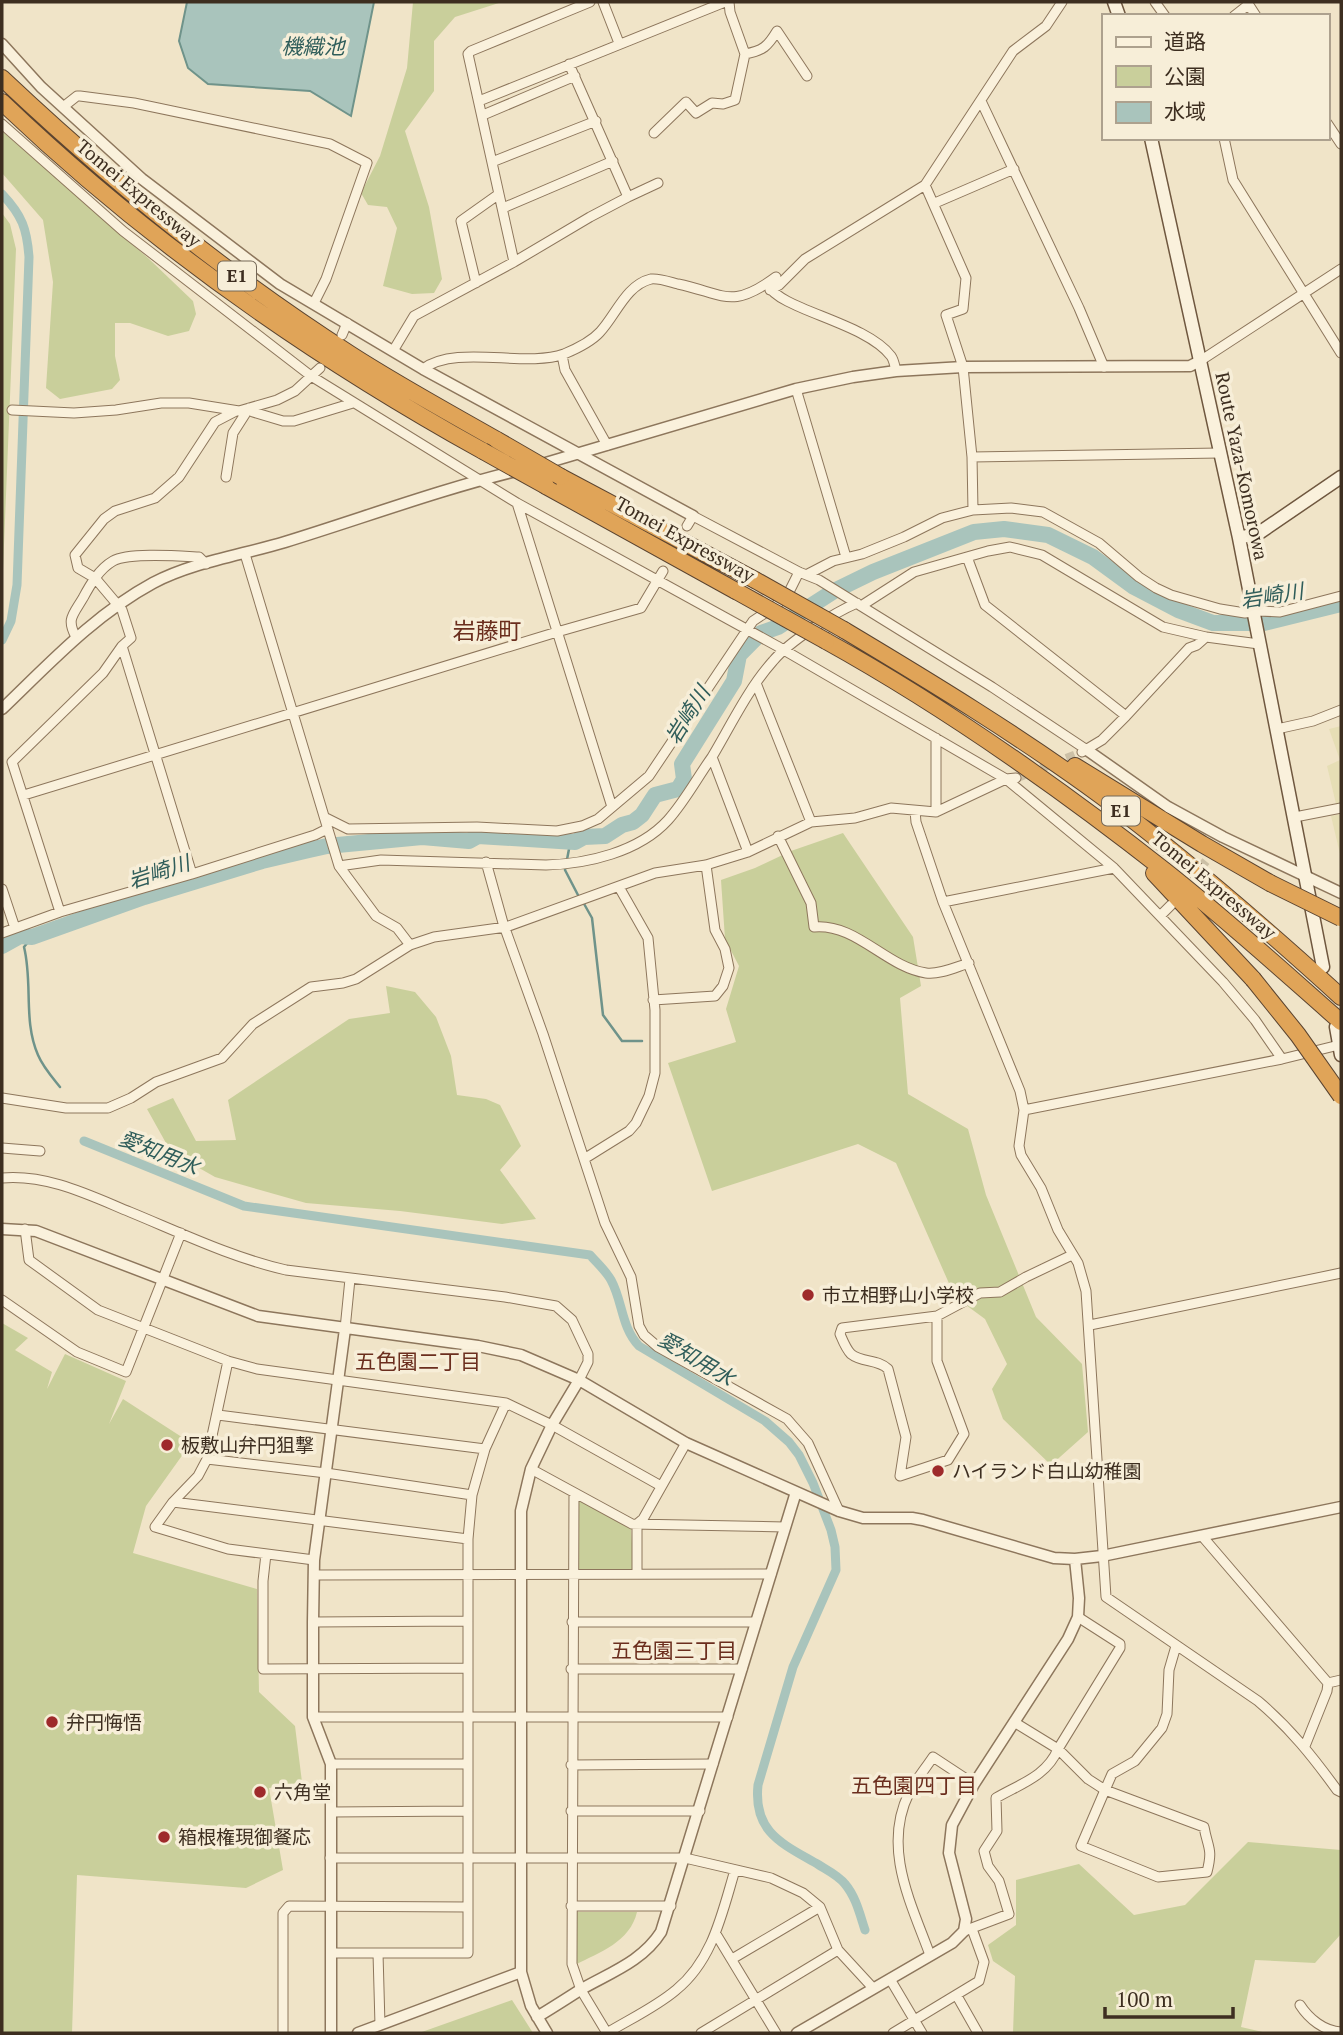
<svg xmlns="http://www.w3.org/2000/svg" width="1343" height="2035" font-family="'PT Serif','Noto Sans JP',serif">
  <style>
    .farmland { fill: #e6deb5 }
    .green { fill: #c9cf9b }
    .water { fill: #a9c4bc; stroke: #6f938a; stroke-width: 2 }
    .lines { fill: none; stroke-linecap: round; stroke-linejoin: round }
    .stream { stroke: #6f938a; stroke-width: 2.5 }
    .canal { stroke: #a9c4bc; stroke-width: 9 }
    .river { stroke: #a9c4bc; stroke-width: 16 }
    .minor-tunnel { stroke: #ccc0a6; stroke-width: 9; stroke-dasharray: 9 4.5; stroke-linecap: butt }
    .minor-casing { stroke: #8d765c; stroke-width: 11 }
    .tertiary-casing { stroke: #8d765c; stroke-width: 13 }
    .secondary-casing { stroke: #6f573f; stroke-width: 15 }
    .motorway-casing { stroke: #5b4430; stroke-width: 18 }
    .minor { stroke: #faf1dc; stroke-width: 9 }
    .tertiary { stroke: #faf1dc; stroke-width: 10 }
    .secondary { stroke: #faf1dc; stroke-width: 12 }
    .motorway { stroke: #e0a458; stroke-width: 16 }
    .motorway-bridge-casing { stroke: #5b4430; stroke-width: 18; stroke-linecap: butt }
    .motorway-bridge { stroke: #e0a458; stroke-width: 16 }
    .poi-dot { fill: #9e2a2b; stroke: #f7eed8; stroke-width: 2.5 }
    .labels { text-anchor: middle; stroke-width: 7; stroke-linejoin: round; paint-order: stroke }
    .shield { fill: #f7eed8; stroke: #756857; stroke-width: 2 }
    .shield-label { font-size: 18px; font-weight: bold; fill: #3d2e20 }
    .street-label { font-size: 19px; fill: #3d2e20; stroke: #f7eed8 }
    .poi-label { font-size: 19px; fill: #3d2e20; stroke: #f7eed8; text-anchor: start }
    .water-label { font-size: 21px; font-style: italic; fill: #2f5d5a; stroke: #f7eed8 }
    .neighbourhood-label { font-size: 21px; fill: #6b2e1e; stroke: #f7eed8 }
    .quarter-label { font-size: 23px; fill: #6b2e1e; stroke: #f7eed8 }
  </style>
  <rect width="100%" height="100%" fill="#f0e4c8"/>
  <path class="farmland" d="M1341 726V803L1336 804 1327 766 1340 760 1329 729Z
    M1341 814V858L1331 816Z"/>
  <path class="green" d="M413 2H502L455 17 434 41V91L405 131 429 207 442 279 434 293 412 294 383 286 397 228 387 207 368 205 361 193 380 156 407 68Z
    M2 131 148 258 193 301 196 314 189 331 168 336 130 323H115V356L120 380 112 389 60 399 46 388 53 282 43 220 2 173Z
    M2 213 10 224 16 249 2 594Z
    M843 833 913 937 921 986 900 998 908 1094 968 1129 986 1195 1036 1317 1082 1364 1088 1432 1051 1465 1003 1419 992 1389 1007 1364 985 1319 955 1297 896 1163 858 1144 712 1191 668 1063 736 1042 726 1009 739 966 725 939 721 880 755 868 791 851Z
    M386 986 415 992 436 1017 451 1056 457 1095 486 1099 500 1105 521 1146 500 1170 536 1219 502 1224 400 1211 306 1203 215 1177 171 1152 147 1109 173 1098 196 1141 236 1140 228 1100 349 1019 390 1013Z
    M2 1323 28 1338 15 1350 52 1372 47 1389 65 1354 126 1381 109 1424 123 1399 191 1443 146 1506 133 1553 257 1589 259 1692 295 1726 302 1782 269 1788 283 1870 246 1888 77 1875 72 2033H2Z
    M576 1498 631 1529 634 1572 575 1571Z
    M1248 1842 1341 1850V1934L1315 1963 1255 1960 1241 2027 1267 2033H1013L1015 1976 993 1961 988 1945 1016 1925V1880L1079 1864 1134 1915 1185 1905Z
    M575 1912H637C630 1942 600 1952 575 1965Z
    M512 2000 533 2033H419Z"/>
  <path class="water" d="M187 2H374L351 116 310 91 208 84 188 68 179 41Z"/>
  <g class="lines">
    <path class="stream" d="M575 842 569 849 565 870 579 897
      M583 902 592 918 603 1015 622 1041H642
      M32 937 24 947C33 983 23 1021 38 1055 43 1067 52 1077 60 1087"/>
    <path class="canal" d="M2 194C22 215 27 229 29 257L17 585 11 621 2 640
      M84 1141 244 1206 590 1255C597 1263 606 1271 611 1280 623 1302 621 1327 639 1346L765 1421 789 1442 799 1455 813 1483 831 1530 835 1547 836 1570 793 1667 758 1785C753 1833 783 1844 819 1865 829 1871 839 1876 845 1884 856 1897 860 1915 865 1930"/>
    <path class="river" d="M2 946 20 936 32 937 144 897 262 861 309 850 327 846 422 837 469 841 478 836 575 842 584 837 605 836 622 825 633 822 642 815 655 795 678 789 684 779 682 764 734 681 739 655 761 633 778 627 834 591 873 572 974 532 1004 529 1048 535 1093 557 1134 587 1178 610 1213 623H1264L1341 604"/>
    <path class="minor-tunnel" d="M1016 778 1080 753
      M1183 889 1216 849"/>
    <g class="minor-casing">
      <path id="minor" d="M603 2 619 43
        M1155 2 1165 16
        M1247 2 1256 16
        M1234 16 1248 5
        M745 54C763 51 768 46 777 31L807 76
        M569 64 628 197 590 217 514 262 468 54 471 51 590 2
        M479 101 725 2
        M981 101 1079 308 1104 367
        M63 107 77 96H80L134 103 330 144 367 163 326 279 314 303
        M483 115 575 76
        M1327 123 1341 144
        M2 124 123 231 311 376 517 503 777 646 1006 779 1114 868 1223 982 1255 1020 1282 1059
        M654 133 686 102 696 113 712 103 723 104 735 100 745 54 730 12 729 2
        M1224 138 1233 180 1341 353
        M492 162 596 121
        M628 197 658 183
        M935 203 1014 169
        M503 208 613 161
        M476 283 461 221 499 194
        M768 285C780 310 865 322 891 356 894 360 895 367 896 371
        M770 290 779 285 805 259 925 185 1013 51 1046 26 1062 2
        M342 335 347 323
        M393 351 414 316 514 262
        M562 355 565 370 607 445
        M1200 361 1341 269
        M423 369C456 344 525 368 564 354 576 349 591 342 600 332 616 315 626 285 651 279 659 278 670 282 678 284 725 294 731 310 776 277
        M796 389 846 557
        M12 410 74 413 116 410 161 403H189L239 411 277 400 295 391 320 368
        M972 457 1220 453
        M226 477 233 433 249 408 253 412 283 421H294L353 403
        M517 503 612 807
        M973 510 1011 508 1043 512 1099 543 1139 577 1156 588 1171 595 1220 609 1245 613 1259 611 1280 612 1341 596
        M687 526 693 516 799 572 819 580 992 687 1087 750
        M245 554 339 866 376 916 397 928 410 945
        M967 557 985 605 1126 716
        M808 574 833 561 862 554 904 537 942 518 973 510 972 457 963 367 946 315 963 309 966 278 925 185
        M861 606 914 572 988 551 1010 547 1042 555 1163 627 1206 637
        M76 637C66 619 73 615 83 598 90 585 99 569 113 561 128 552 180 556 199 557L206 564
        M122 646 192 874
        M756 683 811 822
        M1277 729 1313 721 1341 710
        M1082 752 1102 740 1126 716 1189 648 1197 645 1206 637 1259 644
        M24 795 557 632 641 608 663 571
        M915 811 916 822 943 902 1020 1091 1024 1110 1019 1146 1021 1155 1041 1188 1058 1230 1078 1263 1086 1291 1106 1597 1258 1701C1290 1728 1313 1757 1337 1790L1341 1792
        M936 812V738
        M1295 817 1341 808
        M326 818 348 829 477 827 557 831 582 826 598 819 649 776 753 621 774 607 788 594 799 572
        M778 836 811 903 814 927C856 923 886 967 926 973 939 975 956 967 969 963
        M748 852 712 757C731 725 748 689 773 661 789 642 833 613 857 603
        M486 862 503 923 543 1034 605 1223 631 1277 639 1326 644 1335 658 1347 787 1419 808 1443 839 1511
        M339 866 381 860 546 865C587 864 639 852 668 820 685 801 697 778 712 757
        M2 889 15 928
        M943 902 1114 868
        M60 912 12 762 103 673 122 646 131 638 122 610 95 578 78 568 75 555 104 519 115 511 155 498 179 477 215 422 236 411
        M1160 916 1171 905
        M2 933 60 912 192 874 315 835 327 829
        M653 1000 715 996 723 986 729 968 725 949 715 930 706 865
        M2 1098 66 1108H108L131 1098 156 1082 222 1058 253 1024 311 987 343 983 356 979 410 945 434 937 506 927 655 873 706 865 748 852 811 822 855 818 891 808 936 812 1006 779 1016 778
        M1024 1110 1282 1059 1339 1045
        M2 1148 40 1151
        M584 1159 629 1131 636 1123 649 1096 655 1073V1010L648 938 619 887
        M2 1178C47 1174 89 1195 130 1212 181 1233 233 1258 286 1270L505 1297 556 1306 572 1320 588 1354V1362L579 1380
        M25 1229 29 1260 98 1310 228 1361 257 1369 506 1403 552 1425 661 1486
        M2 1300 77 1352 126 1372 181 1233
        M937 1316V1361L964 1434 948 1460 900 1476 906 1437 888 1369C878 1359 862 1363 851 1354 846 1349 843 1341 840 1334L842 1328 937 1316 980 1293 1000 1292 1026 1277 1072 1255
        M1090 1325 1341 1273
        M345 1329 350 1279
        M228 1361 207 1459 198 1476 173 1502 155 1527 228 1549 314 1560
        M218 1415 485 1449
        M207 1459 326 1473 472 1495
        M531 1469 632 1524 785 1527
        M574 1494 572 1964 581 1990 607 2033
        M173 1502 468 1539
        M1202 1536 1328 1683 1327 1691 1305 1746
        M266 1554 263 1581V1669L468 1668
        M637 1574V1524L643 1519 686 1443
        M314 1575 771 1574
        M313 1622 468 1621
        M572 1622H756
        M571 1669H742
        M1328 1683 1341 1680
        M313 1717H728
        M1014 1722 1058 1749 1088 1779 1105 1790 1112 1774 1135 1761 1162 1728 1167 1714 1169 1670 1176 1646
        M331 1764H468
        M571 1765 713 1764
        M1105 1790 1204 1827C1208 1849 1213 1848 1207 1872L1158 1877 1081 1846Z
        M571 1811H700
        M331 1812 468 1811
        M330 1858H685L771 1878 803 1893 820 1907 838 1950 873 1988
        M571 1906H671
        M964 1931 1009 1914 999 1881 988 1866 984 1851 997 1831 996 1798C1020 1784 1047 1776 1058 1749L1120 1648V1644L1078 1617
        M716 1934 776 2033
        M331 1953H468V1539L472 1495 485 1449 506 1403
        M378 1953 380 2025
        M930 1955C911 1903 882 1848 909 1793 915 1781 925 1769 933 1757L974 1784
        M732 1959 820 1907
        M890 1979 922 2033
        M957 1996 978 2033
        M1300 2005C1309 2019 1324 2031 1341 2032
        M283 2033V1913L289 1906 468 1907
        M607 2033C630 2019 656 2007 676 1990 713 1960 722 1913 735 1870
        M701 2033 838 1950
        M893 2033 979 1981 984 1962 972 1929"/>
    </g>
    <g class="tertiary-casing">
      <path id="tertiary" d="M2 44 41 87 142 179 280 284 423 369 693 516
        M539 465 796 389 853 377 896 371 963 367 1190 366 1200 361
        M2 709C49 664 94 615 153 583 193 562 242 555 285 542 363 518 441 489 520 470
        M1087 750 1168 807 1223 837 1341 893
        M2 1229 36 1231 258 1316 478 1346 521 1355 579 1380 686 1443 839 1511 863 1518H912L923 1520 1054 1558 1075 1559 1102 1556 1341 1507
        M537 2017C552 2008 566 1999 580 1990 609 1973 642 1962 661 1932L796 1492
        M331 2033V1764L313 1717V1622L314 1560 345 1329
        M358 2033 521 1972
        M547 2033 531 2006 521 1972V1511L531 1469 552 1425 579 1380
        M797 2033 952 1943 964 1931 966 1919 949 1853 952 1825 974 1784 1068 1639 1078 1617 1079 1598 1075 1559"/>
    </g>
    <g class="secondary-casing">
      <path id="secondary" d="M1114 2 1119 16
        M1151 138 1239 538 1323 967
        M1239 538 1259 533 1341 477
        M1336 1027 1341 1055"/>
    </g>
    <g class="motorway-casing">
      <path id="motorway" d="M2 78C110 180 225 274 350 354 398 385 448 412 497 440
        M2 102C146 240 308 354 483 451
        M561 477 755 580
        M546 486 736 591
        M844 630C931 682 1018 735 1100 795 1184 857 1264 927 1341 997
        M826 641C945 707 1057 786 1164 870 1225 918 1283 971 1341 1022
        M1075 766 1202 844 1270 883
        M1154 873 1253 979"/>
    </g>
    <use href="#minor" class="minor"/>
    <use href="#tertiary" class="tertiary"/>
    <use href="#secondary" class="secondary"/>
    <use href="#motorway" class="motorway"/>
    <g class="motorway-bridge-casing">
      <path id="motorway-bridge" d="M497 440 561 477
        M483 451 546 486
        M755 580 844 630
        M736 591 826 641
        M1270 883 1341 918
        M1253 979 1298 1035 1341 1096"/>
    </g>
    <use href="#motorway-bridge" class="motorway-bridge"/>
  </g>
  <g class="poi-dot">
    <circle cx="808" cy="1295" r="7"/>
    <circle cx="167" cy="1445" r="7"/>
    <circle cx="938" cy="1471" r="7"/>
    <circle cx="52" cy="1722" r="7"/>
    <circle cx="260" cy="1792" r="7"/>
    <circle cx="164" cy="1837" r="7"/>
  </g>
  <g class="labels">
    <g class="shield">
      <rect x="218" y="261.5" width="38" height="29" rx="5"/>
      <rect x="1102" y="796.5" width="38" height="29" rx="5"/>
    </g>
    <g class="shield-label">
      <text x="237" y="282">E1</text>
      <text x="1121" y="817">E1</text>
    </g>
    <g class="street-label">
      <text transform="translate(139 193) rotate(40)" y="7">Tomei Expressway</text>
      <text transform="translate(1242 466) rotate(78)" y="7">Route Yaza-Komorowa</text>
      <text transform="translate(685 539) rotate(29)" y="7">Tomei Expressway</text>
      <text transform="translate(1214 885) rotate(40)" y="7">Tomei Expressway</text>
    </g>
    <g class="poi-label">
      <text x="822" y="1302">市立相野山小学校</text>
      <text x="181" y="1452">板敷山弁円狙撃</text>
      <text x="952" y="1478">ハイランド白山幼稚園</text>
      <text x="66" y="1729">弁円悔悟</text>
      <text x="274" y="1799">六角堂</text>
      <text x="178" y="1844">箱根権現御餐応</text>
    </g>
    <g class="water-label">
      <text x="313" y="54">機織池</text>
      <text transform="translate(1272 596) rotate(-9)" y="7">岩崎川</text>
      <text transform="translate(688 715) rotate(-58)" y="7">岩崎川</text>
      <text transform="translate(159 872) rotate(-18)" y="7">岩崎川</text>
      <text transform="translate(159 1153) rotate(22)" y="7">愛知用水</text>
      <text transform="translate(696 1359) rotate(31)" y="7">愛知用水</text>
    </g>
    <g class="neighbourhood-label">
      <text x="418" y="1369">五色園二丁目</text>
      <text x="674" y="1658">五色園三丁目</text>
      <text x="914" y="1793">五色園四丁目</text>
    </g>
    <g class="quarter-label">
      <text x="487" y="639">岩藤町</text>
    </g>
  </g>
  <rect width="1343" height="2035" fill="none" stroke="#3d2e20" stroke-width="7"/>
  <rect x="1102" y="14" width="228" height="126" fill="#f7eed8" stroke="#ada18e" stroke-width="2"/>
  <rect x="1116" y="37" width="35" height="10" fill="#faf1dc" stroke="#ada18e" stroke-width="2"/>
  <text x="1164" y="49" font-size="21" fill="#3d2e20">道路</text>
  <rect x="1116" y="66" width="35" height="21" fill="#c9cf9b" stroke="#ada18e" stroke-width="2"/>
  <text x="1164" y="84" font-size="21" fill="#3d2e20">公園</text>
  <rect x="1116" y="102" width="35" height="21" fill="#a9c4bc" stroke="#ada18e" stroke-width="2"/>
  <text x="1164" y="119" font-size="21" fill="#3d2e20">水域</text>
  <path d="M1105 2007v10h128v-10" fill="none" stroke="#3d2e20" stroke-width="3.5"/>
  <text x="1116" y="2007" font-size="21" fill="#3d2e20" stroke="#f7eed8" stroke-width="5" paint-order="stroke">100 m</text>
</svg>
